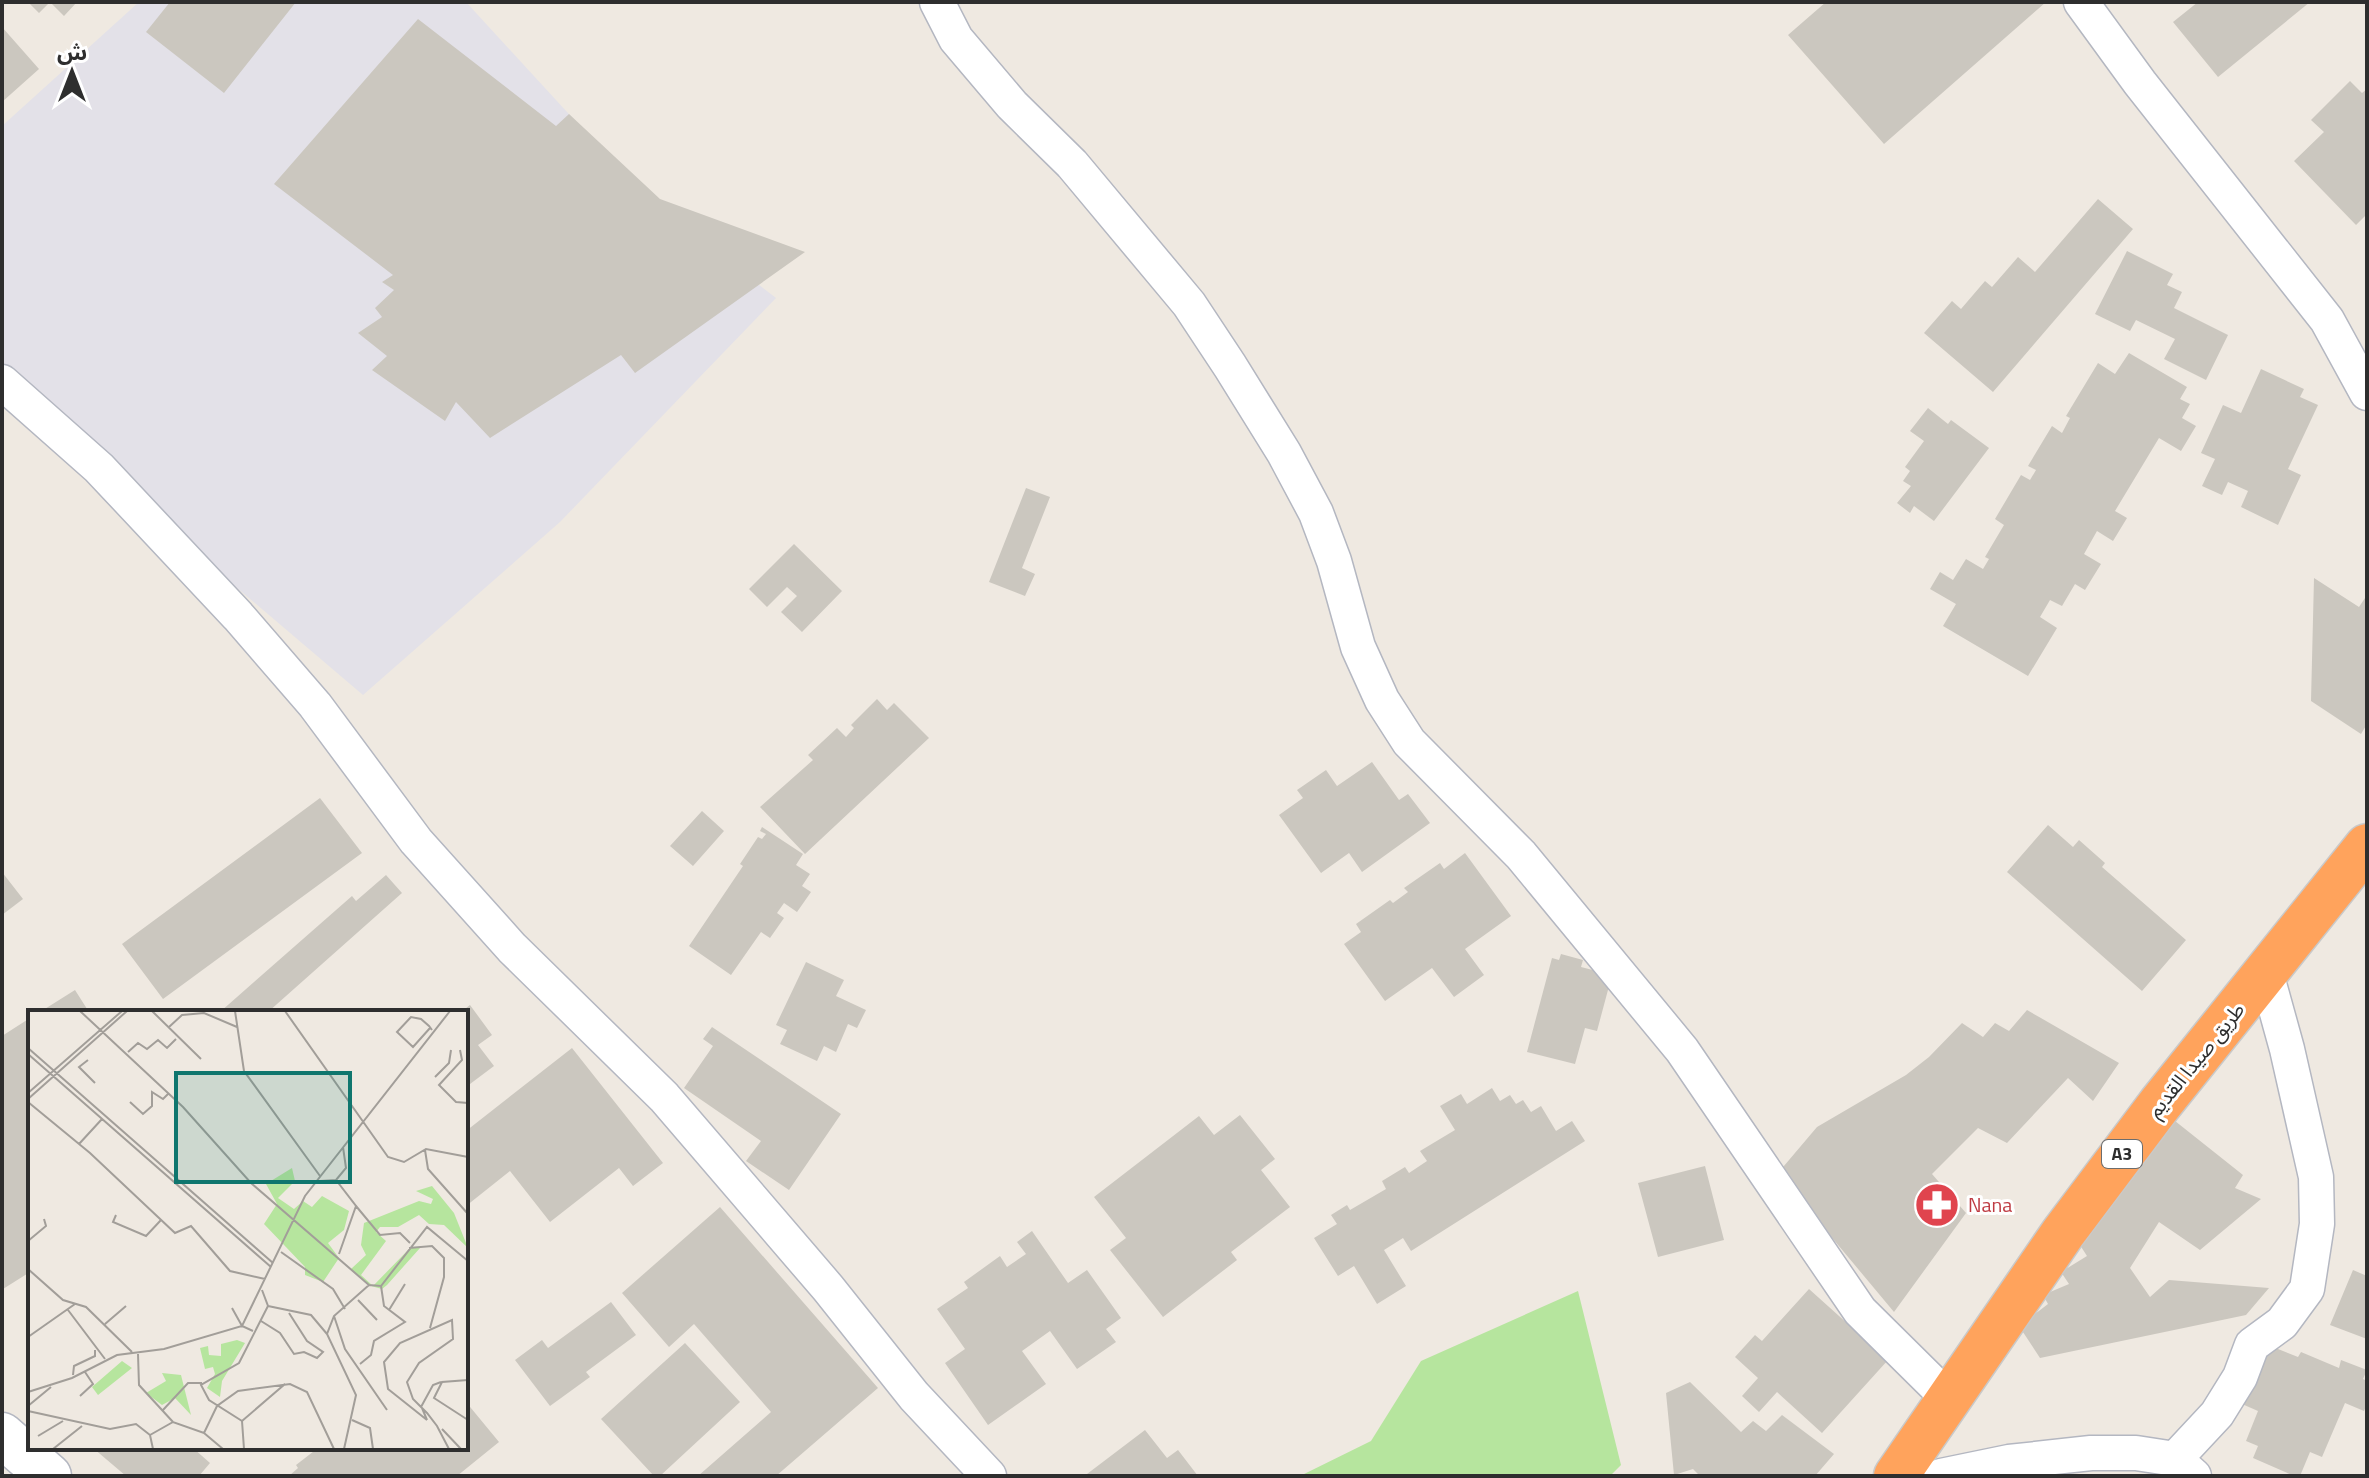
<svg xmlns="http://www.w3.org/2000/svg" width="2369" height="1478" font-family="'Titillium Web','Noto Sans Arabic',sans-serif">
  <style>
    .industrial { fill: #e3e1e8 }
    .green { fill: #b6e59e }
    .building { fill: #cbc7bf }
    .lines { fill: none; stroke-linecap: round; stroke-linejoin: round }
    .street-casing { stroke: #b4b7c1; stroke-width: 37 }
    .secondary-casing { stroke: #b4b7c1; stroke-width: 47 }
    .highway-casing { stroke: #c9c9c9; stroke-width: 47 }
    .street { stroke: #fff; stroke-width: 34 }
    .secondary { stroke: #fff; stroke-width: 44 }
    .highway { stroke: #ffa35c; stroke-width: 44 }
    .labels { text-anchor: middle; stroke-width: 6; stroke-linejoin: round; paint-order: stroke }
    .shield { fill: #fff; stroke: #6d6d6d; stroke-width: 2 }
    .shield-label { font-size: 18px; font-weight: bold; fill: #2e2e2e }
    .street-label { font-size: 20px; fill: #2e2e2e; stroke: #fff }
    .health-label { font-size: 20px; fill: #be3a42; stroke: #fff; text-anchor: start }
    .inset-road { fill: none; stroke: #a29e99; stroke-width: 2 }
    .view { fill: #0f766e; fill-opacity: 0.15; stroke: #0f766e; stroke-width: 4 }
    .inset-edge { fill: none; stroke: #2e2e2e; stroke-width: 4 }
  </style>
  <rect width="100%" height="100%" fill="#efe9e1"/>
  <path class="industrial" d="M139 2H466L646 198 776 298 560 522 363 695 2 388V126Z"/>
  <path class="green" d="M1578 1291 1621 1465 1610 1476H1300L1371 1441 1421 1361Z"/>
  <path class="building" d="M28 2H77L64 16 50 2 39 13Z
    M170 2H296L224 93 146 32Z
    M1826 2H2046L1884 144 1788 35Z
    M2198 2H2310L2218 77 2173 22Z
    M418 19 556 126 569 114 660 199 805 252 635 373 621 355 490 438 456 402 445 421 372 370 387 356 358 333 382 317 375 308 394 290 382 282 393 275 274 184Z
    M2 27 39 69 2 102Z
    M2350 81 2362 93 2367 89V214L2356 225 2294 161 2324 132 2311 120Z
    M2098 199 2133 229 1993 392 1924 333 1952 301 1961 309 1985 281 1992 287 2018 257 2035 272Z
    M2127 251 2173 274 2167 285 2182 292 2174 308 2228 335 2206 380 2164 359 2175 339 2136 320 2130 331 2095 314Z
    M2129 353 2187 387 2180 399 2190 404 2182 418 2196 426 2181 451 2159 438 2115 511 2127 518 2113 541 2097 531 2084 554 2101 564 2085 590 2075 584 2062 606 2050 600 2040 617 2057 628 2028 676 1943 626 1956 604 1930 589 1940 572 1953 580 1966 559 1983 569 1989 559 1985 557 2004 525 1995 519 2021 475 2030 480 2036 470 2028 466 2052 426 2062 433 2070 418 2066 416 2098 363 2115 374Z
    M2261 369 2304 389 2300 397 2318 405 2288 469 2301 475 2278 525 2241 507 2248 491 2228 482 2222 495 2202 486 2215 459 2201 453 2223 405 2241 413Z
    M1928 408 1948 424 1951 420 1989 448 1934 521 1914 506 1910 513 1897 503 1911 486 1903 481 1910 471 1905 467 1924 441 1910 431Z
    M1026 488 1050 497 1022 568 1035 574 1025 596 989 582Z
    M794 544 842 591 802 632 781 612 797 596 787 587 767 607 749 589Z
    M2314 578 2359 607 2367 595V724L2361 734 2311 701Z
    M877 699 887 710 894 703 929 738 805 854 760 807 813 760 808 755 837 728 846 737 854 728 851 725Z
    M1372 762 1399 800 1408 794 1430 823 1362 872 1349 853 1321 873 1279 815 1303 798 1297 790 1326 770 1337 786Z
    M320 798 362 853 163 999 122 944Z
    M702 811 724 831 693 866 670 846Z
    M2048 825 2073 847 2079 840 2105 863 2102 867 2186 940 2142 991 2007 872Z
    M762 827 803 854 796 865 810 874 802 886 811 892 797 912 784 903 777 913 784 918 770 938 761 932 731 975 689 946 743 866 740 864 758 837 762 839 766 834 760 831Z
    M1465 853 1511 916 1465 949 1484 975 1454 997 1432 968 1385 1001 1344 944 1361 932 1356 924 1390 900 1393 903 1408 892 1404 888 1440 863 1444 869Z
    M2 872 23 899 2 915Z
    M386 875 402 893 268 1012H220L352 896 356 901Z
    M1561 954 1583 960 1581 967 1612 975 1597 1031 1585 1028 1575 1064 1527 1052 1552 958 1559 960Z
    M806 962 844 980 836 996 866 1010 857 1028 848 1024 836 1052 824 1046 817 1061 780 1044 787 1030 776 1025Z
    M75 990 89 1012H40Z
    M470 1005 492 1035 478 1045 494 1066 466 1087V1012H461Z
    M2027 1010 2119 1063 2093 1101 2068 1078 2007 1143 1978 1128 1932 1174 1966 1213 1894 1312 1778 1173 1817 1127 1906 1075 1929 1057 1962 1023 1983 1037 1995 1023 2009 1031Z
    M30 1018V1272L3 1289 2 1036Z
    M712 1027 841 1114 789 1190 746 1161 761 1141 684 1088 713 1046 703 1039Z
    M572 1048 663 1163 633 1186 619 1168 550 1222 510 1171 466 1206V1131Z
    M1492 1088 1500 1101 1510 1095 1516 1104 1523 1100 1531 1112 1541 1106 1556 1131 1572 1121 1585 1141 1411 1251 1403 1238 1384 1250 1406 1286 1377 1304 1354 1266 1338 1276 1314 1238 1337 1224 1331 1215 1347 1205 1350 1210 1386 1189 1382 1181 1405 1167 1409 1173 1427 1161 1420 1151 1455 1130 1440 1106 1461 1094 1467 1104Z
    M1240 1115 1275 1159 1261 1170 1290 1207 1231 1252 1237 1260 1163 1317 1110 1250 1126 1238 1094 1197 1199 1116 1214 1135Z
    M2170 1117 2243 1175 2235 1188 2261 1199 2200 1250 2159 1222 2130 1268 2150 1297 2169 1280 2269 1288 2246 1315 2040 1358 2019 1326 2048 1304 2043 1295 2069 1284 2061 1272 2087 1256 2078 1242Z
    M1705 1166 1724 1240 1658 1257 1638 1183Z
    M720 1207 878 1388 776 1476H698L771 1412 694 1324 669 1347 622 1293Z
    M1032 1231 1068 1283 1087 1270 1121 1318 1106 1329 1116 1342 1077 1369 1050 1331 1022 1351 1046 1384 988 1425 945 1363 965 1349 937 1309 968 1288 964 1282 1000 1256 1007 1267 1026 1254 1017 1242Z
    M2353 1270 2367 1276V1339L2330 1325Z
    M1809 1289 1888 1360 1822 1433 1777 1392 1759 1412 1742 1396 1758 1378 1735 1357 1755 1335 1762 1341Z
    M611 1302 636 1335 586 1372 590 1377 550 1406 515 1360 542 1340 548 1348Z
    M685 1343 740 1402 660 1476H654L601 1419Z
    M2268 1345 2298 1357 2301 1352 2339 1368 2341 1360 2367 1370 2363 1379 2367 1381V1404L2364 1411 2345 1403 2322 1457 2310 1452 2300 1476H2294L2253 1458 2258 1446 2246 1441 2258 1411 2242 1404Z
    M1690 1382 1741 1432 1753 1421 1766 1431 1782 1415 1834 1454 1815 1476H1700L1693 1469 1674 1475 1666 1393Z
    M466 1402 499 1442 457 1476H289L298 1468 296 1465 318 1448H466Z
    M1145 1430 1167 1458 1178 1450 1198 1476H1089L1087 1474Z
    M93 1448H193L210 1463 199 1476H126Z"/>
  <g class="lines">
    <g class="street-casing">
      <path id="street" d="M937 2 956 39 1012 105 1072 164 1189 304 1230 366 1284 453 1316 513 1334 561 1358 647 1382 700 1409 742 1521 855 1682 1050 1860 1311 1950 1400
        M2081 2 2140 83 2327 320 2367 393
        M2 382 99 468 238 616 315 705 416 841 512 948 664 1097 828 1288 914 1396 989 1476
        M2175 1459 2217 1414 2240 1377 2252 1345 2282 1323 2307 1289 2317 1224 2316 1177 2287 1049 2266 973
        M1941 1476 2009 1462 2091 1453H2136L2175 1459 2194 1476"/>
    </g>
    <g class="secondary-casing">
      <path id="secondary" d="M2 1435 49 1476"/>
    </g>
    <g class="highway-casing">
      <path id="highway" d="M1896 1476 2063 1233 2160 1104 2367 846"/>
    </g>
    <use href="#street" class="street"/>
    <use href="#secondary" class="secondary"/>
    <use href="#highway" class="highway"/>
  </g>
  <defs>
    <g id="pharmacy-disc" transform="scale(2.3)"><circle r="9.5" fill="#e0444e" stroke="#fff"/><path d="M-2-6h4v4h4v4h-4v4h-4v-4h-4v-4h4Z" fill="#fff"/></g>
  </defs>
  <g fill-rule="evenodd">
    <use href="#pharmacy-disc" x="1937" y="1205"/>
  </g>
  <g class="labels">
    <rect class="shield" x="2102" y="1140" width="40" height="28" rx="6"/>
    <g class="shield-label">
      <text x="2122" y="1160">A3</text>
    </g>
    <g class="street-label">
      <text transform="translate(2196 1060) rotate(-51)" y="7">طريق صيدا القديم</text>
    </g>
    <g class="health-label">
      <text x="1968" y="1212">Nana</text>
    </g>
  </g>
  <g transform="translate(28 1010)">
    <rect width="440" height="440" fill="#efe9e1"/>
    <path d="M264 158 267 171 250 188 266 199 275 191 284 197 294 186 321 201 316 220 300 233 311 248 295 272 277 265V257L236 214 249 194 238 174ZM404 176 426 203 440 238 416 215 401 214 391 205 370 217H352L348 222 358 231 333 265 345 276 382 238H392L359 275 354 279 343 276 323 259 338 245 333 235 336 213 391 191 403 194 405 189 388 181ZM209 330 217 333 194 371 192 387 179 378 187 364 185 357 177 359 172 338 180 336 181 345 193 346V334ZM94 351 104 358 70 385 64 377ZM134 363 153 365 163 405 147 388 134 395 118 383 138 371Z" fill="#b6e59e"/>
    <path class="inset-road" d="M52 1 155 97 223 173 341 275 353 276 399 217 440 251M124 1 173 49M207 1 216 61 292 166M257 1 360 147 376 152 398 139 440 147M141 17 154 5 176 3 209 17M402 18 385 37 369 22 383 7 393 9 401 16 404 20M0 38 245 253M432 40 434 50 411 75 428 92 440 93M100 42 110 33 119 39 130 30 139 38 148 29M0 44 243 257M60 50 51 57 67 73M407 67 421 53 423 40M0 83 94 1M0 89 99 1M0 92 62 143 147 223 163 216 202 261 237 269M102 92 115 104 124 96V82L135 89 140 84M51 134 74 109M397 140 400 159 440 204M308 170 318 158 315 137M292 171 308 170 328 196 311 244M328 196 352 225 372 223 382 233M88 205 85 212 118 226 133 210M0 231 18 216 16 209M381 238 404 236 416 248V267L402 318M253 242 305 279 317 299M0 259 35 290 58 297 104 342M330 290 349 310M240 296 283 305 299 324M204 298 214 316 225 321M40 300 77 349M361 300 377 274M306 306 317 339 359 400M233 311 252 323 266 344 276 342 289 348 295 342 279 331 261 303M77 314 98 296M0 327 47 294M110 344 111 375 145 412M332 354 343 345 346 331 377 312 356 296 353 276M45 365 46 356 67 346V340M440 370 414 372 406 388 440 410M0 382 44 368 89 345 136 339 214 316 277 186 422 1M52 386 65 374 57 362M0 396 23 377M393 397 405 375 413 372M394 398 399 410 360 379 356 352 372 333 424 310 425 329 391 353 379 372 385 389 399 403 409 416 421 439M135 400 160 373H174M0 401 82 419 108 414 122 425 125 439M324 410 342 418 345 439M214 411 257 374M414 419 433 439M176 423 195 439M122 425 145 412 176 423 189 396 210 381 262 374 279 382 306 439M10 426 35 411M25 439 54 416M216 439 214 411 181 390 173 375 211 353 240 296 234 280M316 439 328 385 299 324 306 306 341 275"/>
    <path class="view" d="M148 63H322V172H148Z"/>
    <rect width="440" height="440" class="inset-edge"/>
  </g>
  <rect width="2369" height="1478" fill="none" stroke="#2e2e2e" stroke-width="8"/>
  <g transform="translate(72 72)" stroke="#ffffff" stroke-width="6" paint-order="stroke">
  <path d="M0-6L14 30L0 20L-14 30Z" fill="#2e2e2e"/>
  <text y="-12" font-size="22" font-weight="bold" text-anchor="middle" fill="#2e2e2e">ش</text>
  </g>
</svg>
